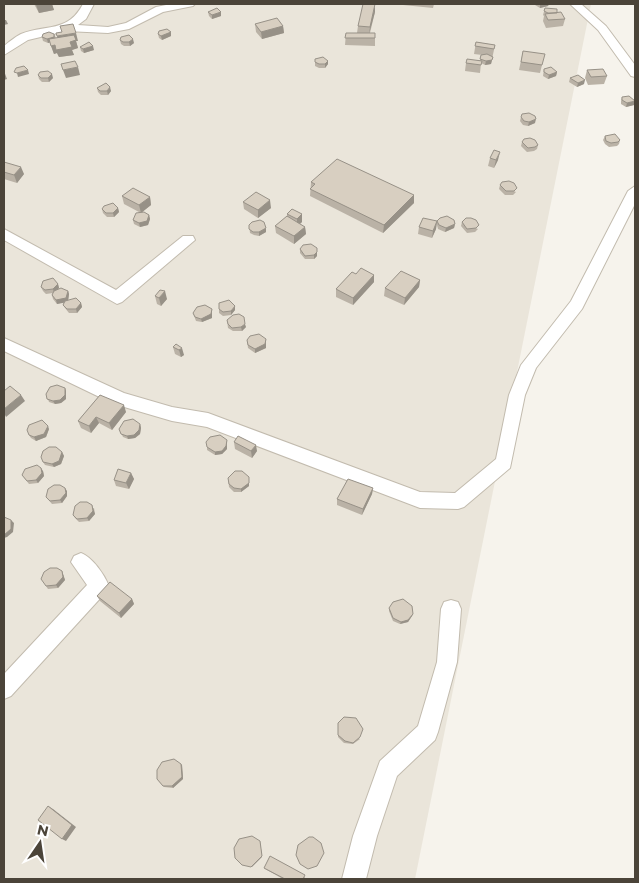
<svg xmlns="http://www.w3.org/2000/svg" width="639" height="883" font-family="Montserrat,sans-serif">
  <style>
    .residential { fill: #eae5da }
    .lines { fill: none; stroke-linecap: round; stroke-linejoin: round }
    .street-casing { stroke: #c2bbae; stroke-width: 2 }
    .street { fill: #fff; fill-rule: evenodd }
    .wall { fill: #bab2a6 }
    .shaded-wall { fill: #979187 }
    .building { fill: #d8cfc1; stroke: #979187 }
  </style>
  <rect width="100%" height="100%" fill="#f6f3ec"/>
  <path class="residential" d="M4 4H591L415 879H4Z"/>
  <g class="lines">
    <g class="street-casing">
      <path id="street" d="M83 4H94L86 19 78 25 108 27 126 23 156 7 171 4H195L193 6 163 12 129 29 108 33 66 31 28 40 4 55V46C9 42 15 37 21 34 46 24 68 33 83 4Z
        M570 4H581L606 26 635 65V77L631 76 598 30Z
        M635 186V204L582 309 536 368 525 395 510 468 464 507 458 509 420 508 207 427 172 421 114 404 4 351V338L124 393 172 407 208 413 420 492 455 493 496 459 509 395 521 365 571 301 628 191Z
        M4 229 116 290 183 236H193L195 240 122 302 117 304 4 240Z
        M81 553C93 558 104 574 109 586L106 592 11 696 4 699V674L87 585 71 562 74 556Z
        M451 600 458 602 461 609 457 662 438 732 435 740 397 776 377 836 366 879H342L353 836 380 761 418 726 437 662 441 609 444 602Z"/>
    </g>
    <use href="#street" class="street"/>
  </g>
  <path class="wall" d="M34 4H52L54 10 39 13Z
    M323 4H345V5H323Z
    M403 4H434L433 8 403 5Z
    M535 4H549L548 6 540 8 535 5Z
    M545 8 557 13 565 19 563 26 546 28 543 21 544 16 543 15Z
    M208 12H221V16L212 19 209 16Z
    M375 12 370 33H375V46L345 45 346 33H357L358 26Z
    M255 24 283 26 284 33 262 39 256 32Z
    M171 32V36L162 40 159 38 158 34Z
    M54 34 56 38 78 41H76L78 48 72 50 74 55 59 57 57 53 54 54 50 42 48 43 43 41 42 37Z
    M120 40 134 43 130 46H124L121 44Z
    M476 42 495 45 491 64 485 65 481 63 480 73 465 71 466 63 480 60 481 55H482L474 54Z
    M80 47 94 50 84 53 81 51Z
    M523 51 542 65 540 73 519 70Z
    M315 59 328 64 325 68H319L315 66Z
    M544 69 557 72 556 76 548 79 543 76Z
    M587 70 607 76 604 84 588 85 585 78Z
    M38 75 53 78 49 82H42L39 79Z
    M570 78 584 84 577 87 569 82Z
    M97 88 111 91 108 95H101L98 92Z
    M622 97 634 105 626 107 621 104V101Z
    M521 117 535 123 528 126 523 125 520 121Z
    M605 136 620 140 619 144 617 146 609 147 605 144 603 140Z
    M522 142 538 145 537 149 534 151 527 152 521 146Z
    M490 158 498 160 494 168 488 166Z
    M4 162 24 174 17 183 4 179Z
    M311 182 414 203 383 233 310 196Z
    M500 185 516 192 513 195H505L499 189Z
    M122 196 150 197 151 205 142 212 149 215 150 219 148 225 140 227 134 224 133 220 139 212 124 204Z
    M243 202 271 208 258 218 244 209Z
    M118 208 119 212 114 217H107L103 213 102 209Z
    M287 214H302V222L300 224 305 227 306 234 294 244 276 233 275 226 287 217Z
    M437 221 455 224 454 228 445 232 438 229 437 225Z
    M437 221 436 229 432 238 418 234 419 227Z
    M462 222 478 229 475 232 467 233 461 226Z
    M249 225 266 228V232L259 236 254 235 250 233Z
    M300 249 317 256 314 259H305L300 253Z
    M356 274 374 275V282L353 305 336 297V289Z
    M420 280 419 287 404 305 384 296 385 288Z
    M58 284 59 288 58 290 68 291 69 294 68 300 81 303 82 307 77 313H69L65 308 63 305 64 302 57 304 53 299 52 295 53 293 46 294 43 291 41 287Z
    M155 296 167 299 161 306 157 304Z
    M219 309 235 310 231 315 223 316 219 313Z
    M193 313H212V318L202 322 196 321Z
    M227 320 246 327 242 331H233L228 328Z
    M247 340 266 343V348L255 353 248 348Z
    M176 344 184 355 181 357 175 354 173 347Z
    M65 388 66 391V399L61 403 55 404 49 402 46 394Z
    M100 395 126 412 112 430 99 423 91 433 81 428 78 421Z
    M140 424 141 428 140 434 135 438 128 439 123 437 119 429Z
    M49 429 46 437 36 441 31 438 29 435Z
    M234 442 257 451 252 458 235 449Z
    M227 443V449L222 454 215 455 207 450V447Z
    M62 452 64 456 61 464 54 467 45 465 43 462Z
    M43 471 44 476 38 483 29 484 22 475Z
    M131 473 134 479 129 489 116 486 114 480Z
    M249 477V486L241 492H234L229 487 228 478Z
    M373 488 372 494 362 515 337 505V499Z
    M67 491V496L62 503 52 504 46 497Z
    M94 508 95 514 89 521 79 522 75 518 73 515Z
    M62 571 65 580 58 588 48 589 46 586Z
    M97 596 132 599 134 604 121 618 100 601Z
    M389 608 412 616 408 622 400 624 393 621 389 611Z
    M338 723 360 739 353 744 344 743 338 737Z
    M182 765 183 779 173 788 164 787 157 779Z
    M264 868 305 877 304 879H283L265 869Z"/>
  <path class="shaded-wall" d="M44 4H52L54 10 39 13 36 5Z
    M375 4V12L369 34 370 27Z
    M544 4H549L548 6 540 8V5Z
    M221 12V16L212 19V15Z
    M4 20H6L8 24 4 25Z
    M283 26 284 33 262 39 261 32Z
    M171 32V36L162 40 161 36Z
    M76 33 78 41H76L78 48 72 50 74 55 59 57 57 53 54 54 51 46 59 44 57 36Z
    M54 34 55 41 48 43 47 39Z
    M133 39 134 43 130 46 129 42Z
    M93 46 94 50 84 53 83 49Z
    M492 60 491 64 485 65 486 61Z
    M328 61V64L325 68V64Z
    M78 67 80 75 66 78 63 70Z
    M28 70 29 74 18 77 17 73Z
    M4 71 7 79 4 80Z
    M557 72 556 76 548 79 549 75Z
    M52 74 53 78 49 82 48 78Z
    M585 80 584 84 577 87 578 83Z
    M110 87 111 91 108 95 107 91Z
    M635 101 634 105 626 107 627 103Z
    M536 119 535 123 528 126 529 122Z
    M500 152 498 160 494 168 496 160Z
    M21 167 24 174 17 183 14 175Z
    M414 195V203L383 233 384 225Z
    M150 197 151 205 141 213 139 205Z
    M270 200 271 208 258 218V210Z
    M118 208 119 212 114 217 113 213Z
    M302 214V222L297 226V219Z
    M149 215 150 219 148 225 140 227 139 223Z
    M437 221 436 229 432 238 433 231Z
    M455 224 454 228 445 232 446 228Z
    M305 227 306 234 294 244V236Z
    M266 228V232L259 236V232Z
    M317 252V256L314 259V255Z
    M374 275V282L353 305V298Z
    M420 280 419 287 404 305 405 298Z
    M58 284 59 288 54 293 53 289Z
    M68 291 69 294 68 302 57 304 56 300Z
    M165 291 167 299 161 306 159 298Z
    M81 303 82 307 77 313 76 309Z
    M235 306V310L231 315V311Z
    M212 309V318L202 322 201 319Z
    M245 324 246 327 242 331 241 327Z
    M266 339V348L255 353V349Z
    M182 348 184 355 181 357 179 350Z
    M65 388 66 391V399L61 403 55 404 53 401Z
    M21 395 25 401 6 417 4 413V409Z
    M124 405 126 412 112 430 109 423Z
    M96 417 99 423 91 433 89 426Z
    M140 424 141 428 140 434 135 438 128 439 127 436Z
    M48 426 49 429 46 437 36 441 34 437Z
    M227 440V449L222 454 215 455V452Z
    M256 445 257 451 252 458 251 451Z
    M62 452 64 456 61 464 54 467 52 464Z
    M41 468 43 471 44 476 38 483 36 480Z
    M131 473 134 479 129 489 126 483Z
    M249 477V486L241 492V489Z
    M65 488 67 491V496L62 503 60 500Z
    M373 488 372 494 362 515 363 509Z
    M92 505 95 514 89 521 87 518Z
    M11 520 14 523 13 532 7 537 4 538V535Z
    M62 571 65 580 58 588 56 585Z
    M132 599 134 604 121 618 119 613Z
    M413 614 412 616 408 622 400 624 401 622Z
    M181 764 182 765 183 779 173 788 172 786Z
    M48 806 53 809 76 827 66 841 62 839Z
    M260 841 262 857 252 867H251Z"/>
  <path class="building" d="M363 4H375L370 27 358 26Z
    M217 8 221 12 212 15 208 12Z
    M545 8 557 9V13H548L544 11Z
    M561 12 565 19 548 20 545 14Z
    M277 18 283 26 261 32 255 24Z
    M73 24 76 33 57 36 56 33 62 32 60 26Z
    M167 29 171 32 161 36 158 34 159 31Z
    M49 32 54 34V37L47 39 42 37 43 34Z
    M346 33H375V38H345Z
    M74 35 76 40 70 42 72 47 56 50 55 45 51 46 49 39Z
    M129 35 133 39 129 42H123L120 40 121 37Z
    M89 42 93 46 83 49 80 47Z
    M476 42 495 45 494 49 475 46Z
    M523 51 545 54 542 65 521 62Z
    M487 54 493 57 492 60 486 61 480 59 481 55Z
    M323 57 328 61 325 64H319L315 62V59Z
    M467 59 482 61 481 65 466 63Z
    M75 61 78 67 63 70 61 64Z
    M24 66 28 70 17 73 14 72 16 68Z
    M551 67 557 72 549 75 544 72V69Z
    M603 69 607 76 591 77 587 70Z
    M48 71 52 74 48 78H41L38 75 40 72Z
    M578 75 585 80 578 83 570 78Z
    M106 83 110 87 107 91H100L97 88Z
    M629 96 635 101 627 103 622 100V97Z
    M529 113 535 116 536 119 529 122 524 121 521 117 522 114Z
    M615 134 620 140 618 142 611 143 606 141 605 136Z
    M530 138 535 140 538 145 535 147 528 148 522 142 524 139Z
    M494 150 500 152 496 160 490 158Z
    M337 159 414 195 384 225 310 189 315 184 311 182Z
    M4 162 21 167 14 175 4 172Z
    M509 181 514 183 517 188 514 191H506L500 185 502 182Z
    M133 188 150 197 139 205 122 196Z
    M256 192 270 200 258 210 243 202Z
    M113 203 118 208 113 213H106L102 209 104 206Z
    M292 209 302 214 297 219 287 214Z
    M144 212 149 215 147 221 139 223 133 220 136 213Z
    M287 216 305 227 294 236 275 226Z
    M447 216 454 220 455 224 446 228 439 225 437 221 440 218Z
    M423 218 437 221 433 231 419 227Z
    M466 218H471L476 220 479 225 476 228 467 229 462 222Z
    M260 220 264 222 266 228 259 232H253L249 229V225L252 222Z
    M311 244 317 248V252L314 255 305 256 300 249 303 245Z
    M361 268 374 275 353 298 336 289 352 272 356 274Z
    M401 271 420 280 405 298 385 288Z
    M53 278 58 284 53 289 45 290 41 287 43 281Z
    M61 288 68 291 66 298 56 300 52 295 54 291Z
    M160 290 165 291 159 298 155 296Z
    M76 298 81 303 76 309H67L63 305 65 301Z
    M229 300 235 306 231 311 223 312 219 309V303Z
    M205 305 212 309 211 314 201 319 195 317 193 313 197 307Z
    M239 314 244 317 245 324 241 327 232 328 228 324 227 320 233 315Z
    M259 334 266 339 265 344 255 349 248 345 247 340 250 336Z
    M176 344 182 348 179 350 173 347Z
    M57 385 65 388V395L60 400 53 401 47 399 46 394 50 387Z
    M10 386 21 395 4 409V391Z
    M100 395 124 405 109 423 96 417 89 426 78 421Z
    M133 419 140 424 139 430 134 435 127 436 121 434 119 429 124 421Z
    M42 420 48 426 44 434 34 437 29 435 27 430 29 425Z
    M220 435 227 440 226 446 222 451 215 452 207 447 206 442 210 437Z
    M238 436 256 445 251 451 234 442Z
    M49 447H56L62 452 59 461 52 464 43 462 41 457 43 451Z
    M37 465 41 468 42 473 36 480 27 481 22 475 25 469Z
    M118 469 131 473 126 483 114 480Z
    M235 471H242L249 477V483L241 489 234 488 229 484 228 478Z
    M348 479 373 488 363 509 337 499Z
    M54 485H60L65 488 66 493 60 500 50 501 46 497 48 489Z
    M80 502H87L92 505 93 511 87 518 77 519 73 515 75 506Z
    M4 517 11 520V529L4 535Z
    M50 568H57L62 571 63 577 56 585 46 586 41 579 44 572Z
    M110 582 132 599 119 613 97 596Z
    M403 599 412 606 413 614 408 620 401 622 393 618 389 608 393 602Z
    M344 717 356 718 363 729 360 737 353 743 345 741 338 735V723Z
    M174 759 181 764 182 777 172 786H163L157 779V770L162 762Z
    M48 806 72 825 62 839 38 820Z
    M252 836 260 841 262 856 251 867 242 865 235 858 234 848 239 839Z
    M309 837H313L321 843 324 853 317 866 308 869 300 864 296 855 298 845Z
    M270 856 305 875 303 879H285L264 868Z"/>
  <rect width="639" height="883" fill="none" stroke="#4b4439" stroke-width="10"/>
  <g transform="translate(40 843) rotate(13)" stroke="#ffffff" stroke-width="4" paint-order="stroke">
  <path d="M0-4L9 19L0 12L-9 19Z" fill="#4b4439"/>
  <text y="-8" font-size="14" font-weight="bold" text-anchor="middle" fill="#4b4439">N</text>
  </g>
</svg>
